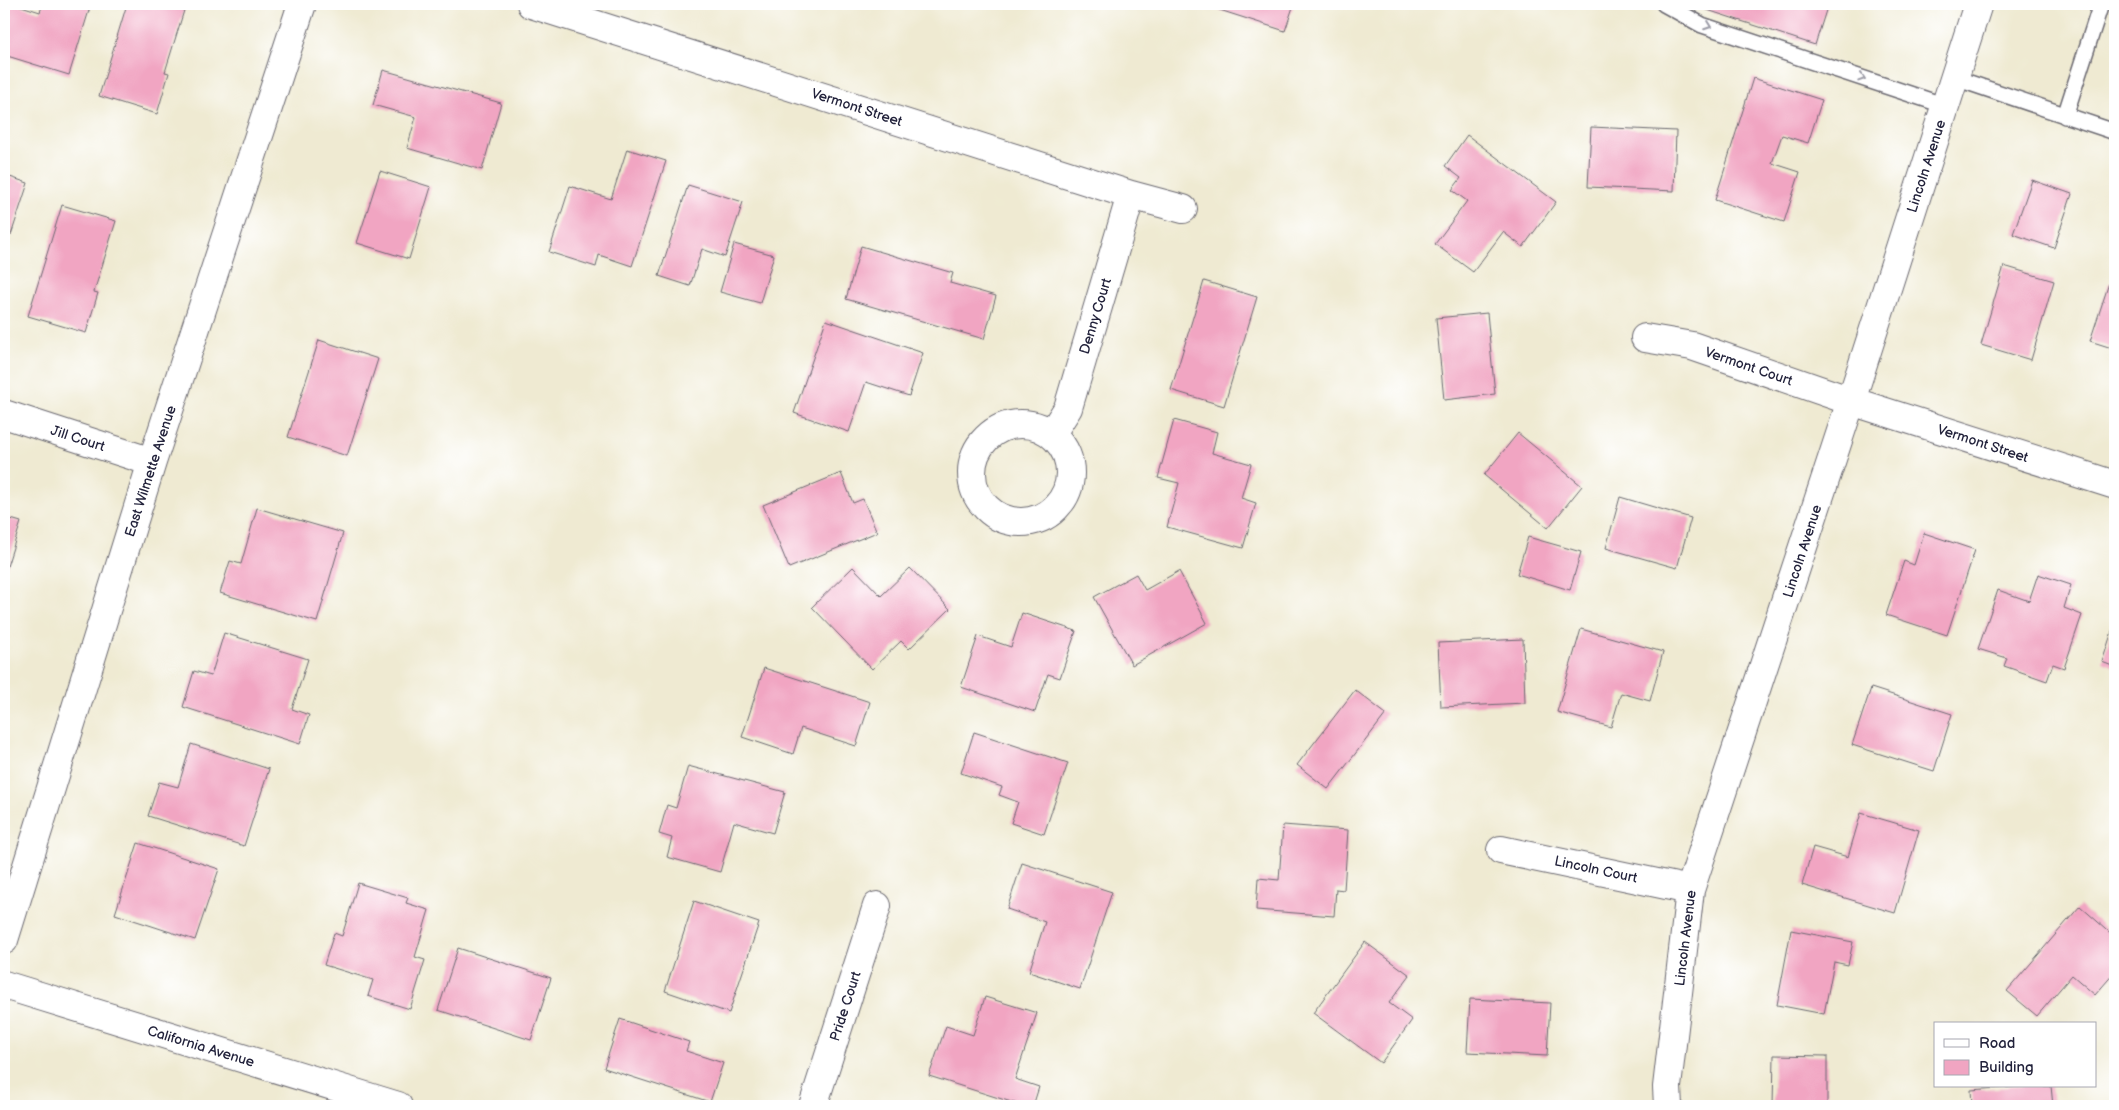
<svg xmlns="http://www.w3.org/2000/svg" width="2119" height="1110" font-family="'Balsamiq Sans',sans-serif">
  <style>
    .building { fill: #f1a5c2 }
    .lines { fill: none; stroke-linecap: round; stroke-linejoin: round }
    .service-casing { stroke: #6a6870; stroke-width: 18 }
    .minor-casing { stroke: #6a6870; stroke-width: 30 }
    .service { stroke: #fff; stroke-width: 15 }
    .minor { stroke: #fff; stroke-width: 28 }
    .oneway { stroke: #9c9ca7 }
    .labels { text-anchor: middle; stroke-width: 4.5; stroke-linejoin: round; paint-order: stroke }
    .street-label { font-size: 14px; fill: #22223b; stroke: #fff }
  </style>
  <rect width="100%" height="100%" fill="#fff"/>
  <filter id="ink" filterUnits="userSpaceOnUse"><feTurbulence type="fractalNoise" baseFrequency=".02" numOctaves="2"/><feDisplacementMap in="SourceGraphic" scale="10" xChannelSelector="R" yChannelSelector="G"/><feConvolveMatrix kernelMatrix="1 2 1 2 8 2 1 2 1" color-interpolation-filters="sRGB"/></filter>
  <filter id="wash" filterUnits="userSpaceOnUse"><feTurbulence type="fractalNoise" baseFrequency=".0096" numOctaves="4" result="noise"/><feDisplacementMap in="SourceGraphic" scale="20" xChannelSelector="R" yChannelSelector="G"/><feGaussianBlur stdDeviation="1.12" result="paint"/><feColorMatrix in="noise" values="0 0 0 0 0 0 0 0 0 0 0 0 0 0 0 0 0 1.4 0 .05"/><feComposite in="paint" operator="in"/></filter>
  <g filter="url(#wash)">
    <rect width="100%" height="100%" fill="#efead2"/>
    <g id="blocks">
      <path class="building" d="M4 4H15L40 12 43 4H91L69 75 4 55Z
        M127 4H186L165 72 169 73 157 114 99 96Z
        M1201 4H1294L1285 31Z
        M1696 4H1828L1815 45 1695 6Z
        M383 70 501 103 482 170 407 148 416 117 373 105Z
        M1753 78 1822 100 1808 143 1782 135 1772 163 1800 172 1784 222 1715 200Z
        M1591 127 1676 131 1674 191 1588 187Z
        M1467 135 1556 202 1523 247 1503 232 1473 272 1435 244 1467 201 1452 190 1461 178 1445 166Z
        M627 149 666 161 632 266 599 255 596 267 549 252 570 186 611 199Z
        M380 171 431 187 409 259 357 243Z
        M4 175 28 183 11 235 4 233Z
        M2032 180 2072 194 2054 248 2013 234Z
        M688 185 743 202 725 257 702 249 690 286 659 276Z
        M62 205 116 221 94 292 98 293 86 333 28 316Z
        M734 244 774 255 760 303 720 292Z
        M861 246 953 273 950 283 996 296 984 339 846 299Z
        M2004 266 2054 281 2031 360 1981 345Z
        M1204 281 1257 297 1224 406 1171 390Z
        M2109 283 2115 285V349L2090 341Z
        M1487 313 1495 394 1444 400 1436 318Z
        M826 320 923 353 909 396 866 382 849 432 794 413Z
        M319 340 378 359 347 456 288 437Z
        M1174 420 1217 432 1212 453 1251 464 1241 498 1256 503 1243 548 1167 527 1179 483 1158 478Z
        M1518 433 1582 486 1548 528 1484 475Z
        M841 473 853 503 863 499 877 532 789 568 763 505Z
        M1620 497 1691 518 1677 568 1606 548Z
        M257 508 343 533 317 622 220 593 230 561 241 564Z
        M4 517 21 522 4 576Z
        M1924 533 1975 550 1947 635 1886 615 1904 561 1914 565Z
        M1528 537 1581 552 1570 590 1517 574Z
        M853 567 881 596 910 568 950 609 909 649 901 641 872 669 812 607Z
        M1179 571 1207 623 1132 665 1094 597 1136 574 1145 590Z
        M2038 574 2071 585 2064 608 2082 615 2064 668 2053 664 2047 681 2004 666 2007 658 1978 649 1998 590 2029 601Z
        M1022 613 1076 631 1060 678 1048 674 1035 712 961 687 978 636 1011 647Z
        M2115 622V667L2102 662Z
        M1581 629 1663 652 1650 701 1621 693 1611 727 1557 712Z
        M224 633 308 659 292 709 309 715 300 744 183 707 194 671 211 676Z
        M1523 639 1525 703 1441 707 1438 643Z
        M764 668 870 702 856 746 801 728 793 754 742 737Z
        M1871 688 1952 714 1934 771 1852 745Z
        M1355 690 1386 714 1328 789 1297 765Z
        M974 732 1068 763 1044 834 1011 823 1018 802 999 795 1002 787 961 773Z
        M191 744 269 769 244 846 148 816 159 782 178 787Z
        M688 766 785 792 773 833 734 822 720 872 667 857 672 838 659 834 667 805 676 808Z
        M1861 813 1919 830 1895 913 1802 885 1813 847 1848 857Z
        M1283 825 1348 830 1344 890 1336 889 1334 916 1256 910 1258 878 1279 880Z
        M138 843 219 869 195 940 115 914Z
        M1022 863 1112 892 1080 989 1029 972 1045 922 1007 909Z
        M358 883 408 898 406 903 429 910 415 957 425 960 410 1009 368 996 373 980 324 965 334 933 342 936Z
        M694 901 759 923 729 1013 665 991Z
        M2080 906 2115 937V972L2095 995 2072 975 2037 1016 2007 991Z
        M1791 930 1853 942 1848 965 1834 962 1824 1014 1777 1005Z
        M1365 942 1410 975 1389 1003 1412 1020 1381 1063 1313 1013Z
        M458 948 551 978 531 1040 438 1010Z
        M985 997 1037 1013 1015 1079 1039 1087 1033 1106H1024L929 1076 946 1026 973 1035Z
        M1470 999 1550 1003 1547 1056 1467 1052Z
        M620 1019 689 1042 686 1051 723 1063 710 1102 604 1068Z
        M1774 1055 1827 1056V1106H1773Z
        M2022 1086H2051L2053 1106H1972L1971 1090Z"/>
    </g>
  </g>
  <g filter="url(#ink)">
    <use href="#blocks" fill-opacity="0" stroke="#6a6870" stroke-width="1"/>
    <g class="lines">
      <g class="service-casing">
        <path id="service" d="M1664 4 1702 25 1946 106
          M1955 78 2115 132
          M2065 116 2101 4"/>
      </g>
      <g class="minor-casing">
        <path id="minor" d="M531 4 1131 195 1183 209
          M1645 338 1692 346 1851 401 2115 485
          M4 414 152 462
          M972 473a49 49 0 1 1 98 0a49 49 0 1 1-98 0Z
          M1052 433 1068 408 1131 195
          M1501 850 1690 890
          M4 940 152 462 302 4
          M4 985 398 1106
          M813 1106 877 906
          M1668 1106 1667 1087 1690 890 1851 401 1978 4"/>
      </g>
      <use href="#service" class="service"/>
      <use href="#minor" class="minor"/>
    </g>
    <defs><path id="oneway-chevron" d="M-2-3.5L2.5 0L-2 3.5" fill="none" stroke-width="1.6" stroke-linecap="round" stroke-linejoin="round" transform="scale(1.25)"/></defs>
    <g class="oneway">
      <use href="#oneway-chevron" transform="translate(1708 26) rotate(20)"/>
      <use href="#oneway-chevron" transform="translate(1862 78) rotate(18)"/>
    </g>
  </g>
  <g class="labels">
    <g class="street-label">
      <text transform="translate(857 107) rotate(18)" y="5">Vermont Street</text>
      <text transform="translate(1926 166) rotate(-72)" y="5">Lincoln Avenue</text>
      <text transform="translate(1095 316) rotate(-73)" y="5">Denny Court</text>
      <text transform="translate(1749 366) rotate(19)" y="5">Vermont Court</text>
      <text transform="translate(78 438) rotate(18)" y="5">Jill Court</text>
      <text transform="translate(1983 443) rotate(18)" y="5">Vermont Street</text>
      <text transform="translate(150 471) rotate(-72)" y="5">East Wilmette Avenue</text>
      <text transform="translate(1802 551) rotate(-72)" y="5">Lincoln Avenue</text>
      <text transform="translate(1596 869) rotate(12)" y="5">Lincoln Court</text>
      <text transform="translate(1685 938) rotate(-83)" y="5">Lincoln Avenue</text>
      <text transform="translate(845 1006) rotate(-72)" y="5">Pride Court</text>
      <text transform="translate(201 1046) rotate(17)" y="5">California Avenue</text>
    </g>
  </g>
  <rect width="2119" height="1110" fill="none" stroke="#fff" stroke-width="20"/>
  <rect x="1934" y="1022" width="162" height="65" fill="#ffffff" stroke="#a7a7b1"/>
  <rect x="1944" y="1039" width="25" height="8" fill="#ffffff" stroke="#a7a7b1"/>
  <text x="1979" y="1048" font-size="15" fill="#22223b">Road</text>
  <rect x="1944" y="1060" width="25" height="15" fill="#f1a5c2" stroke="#a7a7b1"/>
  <text x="1979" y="1072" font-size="15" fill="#22223b">Building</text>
</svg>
